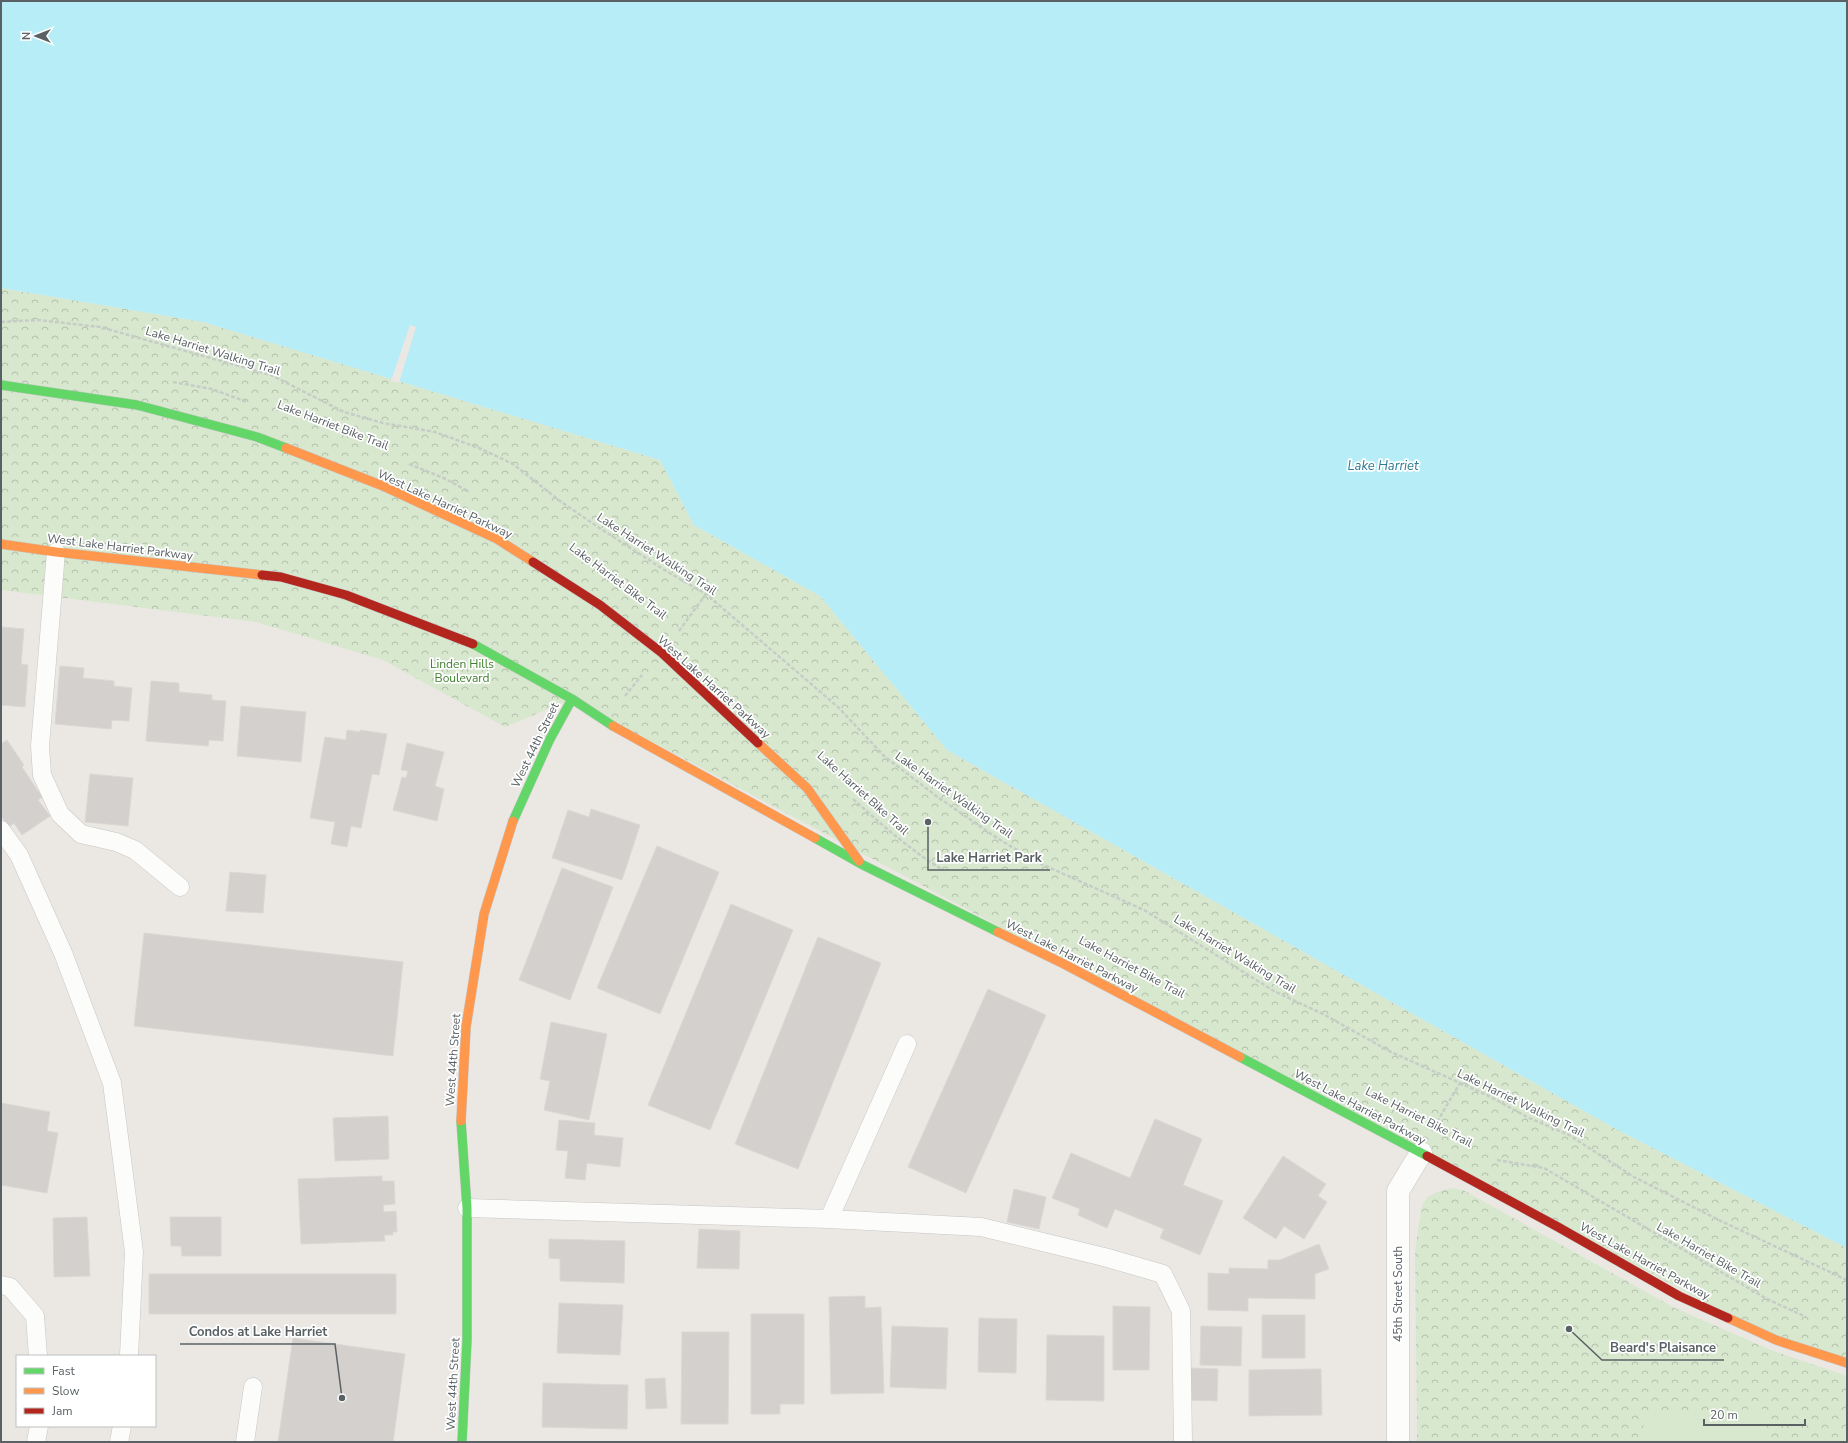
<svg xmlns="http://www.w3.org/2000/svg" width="1848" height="1443" font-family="'Nunito Sans',sans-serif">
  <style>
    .park { fill: url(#park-crowns) }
    .garden { fill: #d8e8ce }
    .water { fill: #b7edf7 }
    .pier { fill: #ebe8e4 }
    .building { fill: #d3d0ce; stroke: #dad7d4 }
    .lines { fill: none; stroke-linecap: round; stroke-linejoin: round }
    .lane-casing { stroke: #c6c6c5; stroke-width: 19 }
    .street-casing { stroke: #c6c6c5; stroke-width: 23 }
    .fast-casing { stroke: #c6c7c6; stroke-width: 10 }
    .slow-casing { stroke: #c6c7c6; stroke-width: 10 }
    .jam-casing { stroke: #c6c7c6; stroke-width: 10 }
    .path { stroke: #c6cdc7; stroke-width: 2.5; stroke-dasharray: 4 2; stroke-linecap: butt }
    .lane { stroke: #fcfcfb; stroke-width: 18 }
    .street { stroke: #fcfcfb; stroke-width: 22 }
    .fast { stroke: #63d668; stroke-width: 9 }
    .slow { stroke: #ff974d; stroke-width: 9 }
    .jam { stroke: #b3261e; stroke-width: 9 }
    .labels { text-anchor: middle; stroke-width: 3.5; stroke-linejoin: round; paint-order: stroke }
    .street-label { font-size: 12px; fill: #5a6164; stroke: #fff }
    .park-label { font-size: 12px; fill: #3f812d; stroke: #fff }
    .water-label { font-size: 13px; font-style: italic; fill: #2e7b93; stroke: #fff }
    .leader { fill: none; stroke: #5a6164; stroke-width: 1.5 }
    .callout-dot { fill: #5a6164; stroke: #fff; stroke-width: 1.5 }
    .callout-label { font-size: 13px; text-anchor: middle; font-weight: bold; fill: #5a6164; stroke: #fff; stroke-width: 3.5; stroke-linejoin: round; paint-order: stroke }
  </style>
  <defs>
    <pattern id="park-crowns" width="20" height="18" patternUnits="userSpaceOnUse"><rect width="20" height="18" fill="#d8e8ce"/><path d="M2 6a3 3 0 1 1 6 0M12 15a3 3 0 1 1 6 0" fill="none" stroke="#b2bfab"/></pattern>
  </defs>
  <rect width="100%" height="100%" fill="#ebe8e4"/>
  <path class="park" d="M1 288 203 322 660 460 694 525 820 596 947 750 1616 1129 1847 1248V1363L1776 1340 572 699 505 727 383 660 256 622 1 590Z
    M1451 1188 1463 1190 1675 1308 1771 1350 1847 1376V1442H1417L1415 1252 1421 1209 1427 1197 1437 1192Z"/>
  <path class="garden" d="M1765 1409 1766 1442H1644L1643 1412Z"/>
  <path class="water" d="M1 1H1847V1248L1616 1129 947 750 820 596 694 525 660 460 203 322 1 288Z"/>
  <path class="pier" d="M410 325 416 327 399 383 391 381Z"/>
  <path class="building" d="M2 627 24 629 21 664 28 665 25 707 1 705V631H2Z
    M60 666 84 668 83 678 114 681V686L132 688 129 721 112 720 111 729 55 724Z
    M151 681 179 683V692L212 695V700L226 701 223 741 209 740 208 746 146 741Z
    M241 706 306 712 301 762 237 756Z
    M347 730 360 732V730L387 734 379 775 372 774 361 828 351 826 347 847 331 844 335 822 310 818 325 737 346 740Z
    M7 740 24 765 22 767 42 797 38 800 50 816 22 835 14 823 9 827 1 816V744Z
    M407 743 444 752 435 786 444 789 437 821 393 810 402 777 406 778 408 771 401 770Z
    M90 774 133 778 128 826 85 822Z
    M591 809 640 825 622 880 552 858 568 810 589 817Z
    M657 846 719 872 660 1014 597 988Z
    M562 868 613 887 570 1000 519 980Z
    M230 872 266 875 263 913 226 911Z
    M731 904 793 930 710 1130 648 1105Z
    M144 933 403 962 393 1056 134 1026Z
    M818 937 881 963 798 1169 735 1144Z
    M988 989 1046 1015 966 1193 908 1167Z
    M551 1022 607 1034 589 1120 544 1110 550 1081 540 1079Z
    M1 1103 50 1112 47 1131 58 1133 47 1193 1 1185Z
    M388 1116 389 1159 335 1161 333 1118Z
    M1155 1119 1202 1139 1183 1185 1223 1201 1200 1255 1160 1238 1164 1229 1115 1209 1107 1228 1078 1215 1080 1209 1052 1198 1071 1153 1130 1178Z
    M559 1120 595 1123 594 1135 623 1138 620 1167 587 1163 585 1180 565 1178 568 1151 556 1150Z
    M1283 1156 1326 1184 1318 1196 1327 1202 1304 1239 1284 1226 1276 1239 1243 1218Z
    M382 1176V1181H394L395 1204 383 1205 384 1212 396 1211 397 1232H393V1235H384L385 1241 301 1244 298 1179Z
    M1014 1189 1046 1197 1039 1229 1007 1222Z
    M87 1217 90 1276 54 1277 53 1218Z
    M170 1217H221V1256H182L181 1246H171Z
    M699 1229 740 1231 739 1269 697 1268Z
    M549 1239 625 1241 624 1283 560 1281V1259L549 1258Z
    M1319 1244 1329 1269 1315 1274V1299L1248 1298V1311L1208 1310V1273L1229 1274V1268L1268 1269V1260H1280Z
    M149 1274H396V1314H149Z
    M865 1296V1308L881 1307 884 1393 831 1394 829 1297Z
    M559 1303 623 1305 620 1355 557 1353Z
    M1113 1306 1150 1307 1149 1370H1113Z
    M751 1314H804V1404H780V1414H751Z
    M1262 1315H1305V1358H1262Z
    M979 1318 1017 1319 1016 1373 978 1372Z
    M892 1326 948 1328 946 1389 890 1387Z
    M1201 1326 1242 1327 1241 1366 1200 1365Z
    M682 1332H729L728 1424H681Z
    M1047 1335 1104 1336V1401L1046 1400Z
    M293 1338 405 1354 393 1442H278Z
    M1191 1368 1218 1369 1217 1401 1190 1400Z
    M1321 1369 1322 1415 1249 1416V1370Z
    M665 1378 667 1408 646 1409 645 1379Z
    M543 1383 628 1385 627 1429 542 1427Z"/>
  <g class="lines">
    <g class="lane-casing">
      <path id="lane" d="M56 552 40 746 42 775 60 814 81 834 116 842 135 850 180 887
        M1 830 19 855 63 953 112 1083 134 1252 129 1356
        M467 1208 829 1219 981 1227 1104 1257 1163 1274 1181 1311 1183 1442
        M829 1219 907 1044
        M1 1285 10 1287 35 1316 38 1356
        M36 1442 39 1426
        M119 1442 122 1426
        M245 1442 253 1387"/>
    </g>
    <g class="street-casing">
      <path id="street" d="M1398 1442V1191L1421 1153"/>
    </g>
    <g class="fast-casing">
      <path id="fast" d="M1 385 137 405 257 437 286 448
        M473 644 572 699 613 726
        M513 821 550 739 572 699
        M815 838 863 865 998 932
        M1240 1057 1427 1156
        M461 1121 467 1208V1340L462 1442"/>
    </g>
    <g class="slow-casing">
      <path id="slow" d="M286 448 383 486 497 539 533 562
        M1 544 56 552 262 575
        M613 726 815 838
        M758 743 807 788 859 861
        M998 932 1064 964 1240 1057
        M461 1121 466 1027 484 914 513 821
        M1728 1318 1776 1340 1847 1363"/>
    </g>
    <g class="jam-casing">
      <path id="jam" d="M533 562 600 605 662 653 758 743
        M262 575 281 577 346 595 473 644
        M1427 1156 1558 1227 1679 1296 1728 1318"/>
    </g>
    <path class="path" d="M1 322 38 320 100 327 271 375 344 412 383 423 435 432 479 448 513 464 560 501 601 529 666 571 706 594 838 707 884 756 939 798 997 838 1039 863 1144 910 1274 991 1323 1014 1391 1052 1489 1096 1527 1117 1569 1135 1634 1177 1723 1222 1847 1280
      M173 382 212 389 247 402
      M409 464 446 479 469 492
      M679 631 706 594
      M625 696 642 675
      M853 799C881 824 910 850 943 870
      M1434 1127 1460 1083
      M1497 1160 1544 1168 1767 1299 1806 1317"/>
    <use href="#lane" class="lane"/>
    <use href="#street" class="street"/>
    <use href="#fast" class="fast"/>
    <use href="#slow" class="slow"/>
    <use href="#jam" class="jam"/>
  </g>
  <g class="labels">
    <g class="street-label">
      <text transform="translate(213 351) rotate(17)" y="4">Lake Harriet Walking Trail</text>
      <text transform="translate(333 425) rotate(21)" y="4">Lake Harriet Bike Trail</text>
      <text transform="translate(445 504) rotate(25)" y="4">West Lake Harriet Parkway</text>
      <text transform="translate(120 547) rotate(7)" y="4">West Lake Harriet Parkway</text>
      <text transform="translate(657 554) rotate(33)" y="4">Lake Harriet Walking Trail</text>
      <text transform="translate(618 581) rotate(37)" y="4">Lake Harriet Bike Trail</text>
      <text transform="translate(714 687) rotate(42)" y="4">West Lake Harriet Parkway</text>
      <text transform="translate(535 745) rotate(-64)" y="4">West 44th Street</text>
      <text transform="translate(863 793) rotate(42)" y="4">Lake Harriet Bike Trail</text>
      <text transform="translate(954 795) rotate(35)" y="4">Lake Harriet Walking Trail</text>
      <text transform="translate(1235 954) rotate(31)" y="4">Lake Harriet Walking Trail</text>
      <text transform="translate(1072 956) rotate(27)" y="4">West Lake Harriet Parkway</text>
      <text transform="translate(1132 967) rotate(28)" y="4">Lake Harriet Bike Trail</text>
      <text transform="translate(453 1060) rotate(-86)" y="4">West 44th Street</text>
      <text transform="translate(1521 1103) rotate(26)" y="4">Lake Harriet Walking Trail</text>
      <text transform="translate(1360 1107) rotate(28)" y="4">West Lake Harriet Parkway</text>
      <text transform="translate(1419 1117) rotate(27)" y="4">Lake Harriet Bike Trail</text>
      <text transform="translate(1709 1255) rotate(30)" y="4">Lake Harriet Bike Trail</text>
      <text transform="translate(1645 1261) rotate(29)" y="4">West Lake Harriet Parkway</text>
      <text transform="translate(1398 1294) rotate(-90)" y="4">45th Street South</text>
      <text transform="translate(453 1384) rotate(-87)" y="4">West 44th Street</text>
    </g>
    <g class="park-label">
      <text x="462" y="668">Linden Hills<tspan x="462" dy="14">Boulevard</tspan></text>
    </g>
    <g class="water-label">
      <text x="1383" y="470">Lake Harriet</text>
    </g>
  </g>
  <path class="leader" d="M928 822L928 870H1050M342 1398L335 1344H180M1569 1329L1602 1360H1724"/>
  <g class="callout-dot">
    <circle cx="928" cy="822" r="4"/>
    <circle cx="342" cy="1398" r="4"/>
    <circle cx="1569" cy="1329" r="4"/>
  </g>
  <g class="callout-label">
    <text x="989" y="862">Lake Harriet Park</text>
    <text x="258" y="1336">Condos at Lake Harriet</text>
    <text x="1663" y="1352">Beard's Plaisance</text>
  </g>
  <rect width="1848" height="1443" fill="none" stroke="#5a6164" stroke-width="4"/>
  <rect x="16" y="1355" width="140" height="72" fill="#ffffff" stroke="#bdc0c1"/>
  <rect x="24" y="1368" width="20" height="6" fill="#63d668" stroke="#bdc0c1"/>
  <text x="52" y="1375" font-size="12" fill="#5a6164">Fast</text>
  <rect x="24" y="1388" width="20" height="6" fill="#ff974d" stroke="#bdc0c1"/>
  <text x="52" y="1395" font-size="12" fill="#5a6164">Slow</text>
  <rect x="24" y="1408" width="20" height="6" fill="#b3261e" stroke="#bdc0c1"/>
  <text x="52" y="1415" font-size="12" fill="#5a6164">Jam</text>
  <g transform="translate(36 36) rotate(270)" stroke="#ffffff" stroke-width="3" paint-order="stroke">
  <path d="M0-3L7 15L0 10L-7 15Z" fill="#5a6164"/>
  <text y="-6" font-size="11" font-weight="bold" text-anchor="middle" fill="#5a6164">N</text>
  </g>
  <path d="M1704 1419v6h101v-6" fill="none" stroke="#5a6164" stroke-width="2"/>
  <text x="1710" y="1419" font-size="12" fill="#5a6164" stroke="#ffffff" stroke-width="3" paint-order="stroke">20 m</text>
</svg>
